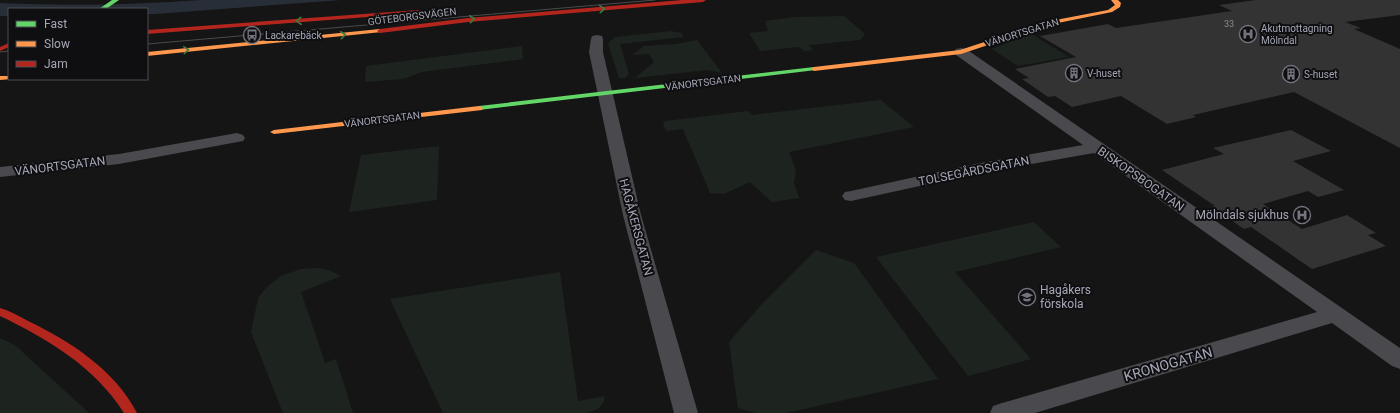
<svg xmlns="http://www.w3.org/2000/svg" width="1400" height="413" font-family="Roboto,sans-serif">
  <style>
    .green { fill: #1d241f }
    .water { fill: #282e37 }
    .building { fill: #333334 }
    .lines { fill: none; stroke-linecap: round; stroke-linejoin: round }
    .street { fill: #49494e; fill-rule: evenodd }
    .fast { fill: #63d668; fill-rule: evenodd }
    .slow { fill: #ff974d; fill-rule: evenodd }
    .jam { fill: #b3261e; fill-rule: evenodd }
    .tram { stroke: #494a4d; stroke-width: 1 }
    .oneway { stroke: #3d7c41 }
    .labels { text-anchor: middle; stroke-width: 4; stroke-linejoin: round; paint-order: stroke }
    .far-number-label { font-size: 9px; fill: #888a96 }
    .far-street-label { font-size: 10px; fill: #a5a7b6; stroke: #0f0f11 }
    .far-poi-label { font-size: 10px; fill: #a5a7b6; stroke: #0f0f11; text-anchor: start }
    .street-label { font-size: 12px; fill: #a5a7b6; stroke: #0f0f11 }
    .poi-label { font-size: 12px; fill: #a5a7b6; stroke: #0f0f11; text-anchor: end }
    .near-street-label { font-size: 14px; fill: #a5a7b6; stroke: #0f0f11 }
  </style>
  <rect width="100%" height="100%" fill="#151515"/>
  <path class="green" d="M844 16 865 34 860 40 809 45 813 50 804 51 799 47 760 51 749 33 768 31 765 21 794 17Z
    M671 31 681 33 684 37 620 44 629 74 625 78H619L608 43 615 37Z
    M1030 33 1069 57 1018 66 992 49Z
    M697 40 722 73 707 70 635 78 654 62 649 54 632 55 644 46 676 44Z
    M522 46 523 59 422 72 403 79 365 82 366 66Z
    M881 100 914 127 789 152 796 170 794 183 799 198 772 202 750 182 724 194 710 193 683 129 667 131 663 126 665 121 748 111 752 115Z
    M439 146 437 200 349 212 361 155Z
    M1034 222 1061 247 955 272 1031 359 968 376 876 257Z
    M816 250 854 263 938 379 786 413H756L738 408 729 342 761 305Z
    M318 268 329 270 341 276 301 292 325 363 336 359 353 413H283L251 332 258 298 268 286 281 276 301 269Z
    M560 272 578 401 605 396C603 408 597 410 586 413H443L390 299Z
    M0 338 15 345 89 413H0Z"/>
  <path class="water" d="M201 0H341L155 14H147V9H9V16H0V3C67 6 134 5 201 0Z"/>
  <path class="building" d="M1256 0H1400V15L1345 22 1361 28 1354 29 1400 49V148L1294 92 1193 115 1196 117 1167 124 1121 96 1072 107 1055 96 1048 97 1022 79 1029 78 1015 69 1076 57 1040 36 1108 24 1116 28 1232 11 1219 5Z
    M1291 130 1331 151 1293 161 1344 190 1318 197 1308 191 1263 204 1302 229 1347 215 1376 233 1368 235 1386 246 1312 269 1251 227 1244 229 1212 207 1215 206 1162 170 1224 154 1213 148Z"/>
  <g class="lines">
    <path class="street" d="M597 35 602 36 603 39V52L641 215 698 413H674L623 215 589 52 591 39 592 36Z
      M961 48 966 49 1400 348V369L1392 366 1332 323 1035 413H990L993 406 1002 403 1317 312 1094 153 975 174 851 201 845 200 842 196 845 192 851 191 975 164 1083 145 956 55 954 52 956 49Z
      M237 133 243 135 245 138 243 141 119 164 0 177V167L119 154Z"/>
    <path class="fast" d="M112 0H119L106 9H99Z
      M814 67 817 69 816 70 479 110 475 108 479 106Z"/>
    <path class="slow" d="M1111 0H1118L1121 3 1120 7 1112 12 1048 25 961 54 814 71 811 69 814 67 960 50 1045 22 1108 10 1115 5Z
      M380 29 383 31 382 32 147 56V52Z
      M0 76H9V79H12L0 80Z
      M479 106 483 108 482 110 274 134 270 132 274 130Z"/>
    <path class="jam" d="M682 0H706L703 2 468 22 380 33 377 31 380 29 468 18Z
      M418 10 421 12 420 13 147 34V30Z
      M9 43V47L0 51V47Z
      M0 308C10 311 19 316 28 321 70 341 115 370 137 413H124C95 367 48 339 0 316Z"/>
    <path class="tram" d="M147 44 655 0
      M0 52 9 51"/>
  </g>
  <defs><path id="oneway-chevron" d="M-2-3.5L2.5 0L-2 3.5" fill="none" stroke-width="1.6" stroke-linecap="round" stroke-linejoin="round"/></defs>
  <g class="oneway">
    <use href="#oneway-chevron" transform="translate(602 9) rotate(-5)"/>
    <use href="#oneway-chevron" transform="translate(472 19) rotate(-6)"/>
    <use href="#oneway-chevron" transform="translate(299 21) rotate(176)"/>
    <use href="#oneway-chevron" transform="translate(343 35) rotate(-6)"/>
    <use href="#oneway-chevron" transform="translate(186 50) rotate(-5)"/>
  </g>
  <defs>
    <g id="hospital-ring" transform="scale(0.9)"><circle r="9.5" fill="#0f0f11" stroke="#73747e" stroke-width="1.5"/><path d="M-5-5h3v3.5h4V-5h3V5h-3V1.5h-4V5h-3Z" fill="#73747e"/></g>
    <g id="bus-ring" transform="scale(0.9)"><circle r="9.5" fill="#0f0f11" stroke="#73747e" stroke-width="1.5"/><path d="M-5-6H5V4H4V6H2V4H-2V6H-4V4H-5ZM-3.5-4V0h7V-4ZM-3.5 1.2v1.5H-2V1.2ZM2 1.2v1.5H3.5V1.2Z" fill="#73747e"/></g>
    <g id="building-ring" transform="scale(0.9)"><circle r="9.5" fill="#0f0f11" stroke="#73747e" stroke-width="1.5"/><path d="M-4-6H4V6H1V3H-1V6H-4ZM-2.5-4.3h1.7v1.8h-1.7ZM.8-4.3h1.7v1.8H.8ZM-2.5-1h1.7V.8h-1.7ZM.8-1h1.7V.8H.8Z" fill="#73747e"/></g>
    <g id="school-ring" transform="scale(0.9)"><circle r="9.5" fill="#0f0f11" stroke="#73747e" stroke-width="1.5"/><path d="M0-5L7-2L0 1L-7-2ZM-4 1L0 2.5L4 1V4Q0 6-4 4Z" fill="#73747e"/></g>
  </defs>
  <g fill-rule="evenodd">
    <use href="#hospital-ring" x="1248" y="34"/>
    <use href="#bus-ring" x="252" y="35"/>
    <use href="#building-ring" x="1074" y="73"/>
    <use href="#building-ring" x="1291" y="74"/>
    <use href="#hospital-ring" x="1302" y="215"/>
    <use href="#school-ring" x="1027" y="297"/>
  </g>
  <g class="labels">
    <g class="far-number-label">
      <text x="1229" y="27">33</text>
    </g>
    <g class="far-street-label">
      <text transform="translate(412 16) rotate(-7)" y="4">GÖTEBORGSVÄGEN</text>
      <text transform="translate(1022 32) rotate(-17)" y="4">VÄNORTSGATAN</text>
      <text transform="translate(703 82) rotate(-7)" y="4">VÄNORTSGATAN</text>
      <text transform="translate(382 119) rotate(-7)" y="4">VÄNORTSGATAN</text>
    </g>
    <g class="far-poi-label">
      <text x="1261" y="32">Akutmottagning<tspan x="1261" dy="12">Mölndal</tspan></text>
      <text x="265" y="39">Lackarebäck</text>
      <text x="1087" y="77">V-huset</text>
      <text x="1304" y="78">S-huset</text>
    </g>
    <g class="street-label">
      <text transform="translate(60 166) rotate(-7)" y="4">VÄNORTSGATAN</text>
      <text transform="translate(974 171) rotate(-11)" y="4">TOLSEGÅRDSGATAN</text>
      <text transform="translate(1141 179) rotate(35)" y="4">BISKOPSBOGATAN</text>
      <text transform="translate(636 227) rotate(75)" y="4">HAGÅKERSGATAN</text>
    </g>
    <g class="poi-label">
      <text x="1289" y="219">Mölndals sjukhus</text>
      <text x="1040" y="294" text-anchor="start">Hagåkers<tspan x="1040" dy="14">förskola</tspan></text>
    </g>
    <g class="near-street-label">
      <text transform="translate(1168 364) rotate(-16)" y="5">KRONOGATAN</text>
    </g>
  </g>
  <rect x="8" y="8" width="140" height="72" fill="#0f0f11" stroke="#4b4c53"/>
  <rect x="16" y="21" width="20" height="6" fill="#63d668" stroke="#4b4c53"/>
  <text x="44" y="28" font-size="12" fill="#a5a7b6">Fast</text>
  <rect x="16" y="41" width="20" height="6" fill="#ff974d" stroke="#4b4c53"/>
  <text x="44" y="48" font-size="12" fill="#a5a7b6">Slow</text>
  <rect x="16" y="61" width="20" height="6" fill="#b3261e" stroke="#4b4c53"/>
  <text x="44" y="68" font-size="12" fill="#a5a7b6">Jam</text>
</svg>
